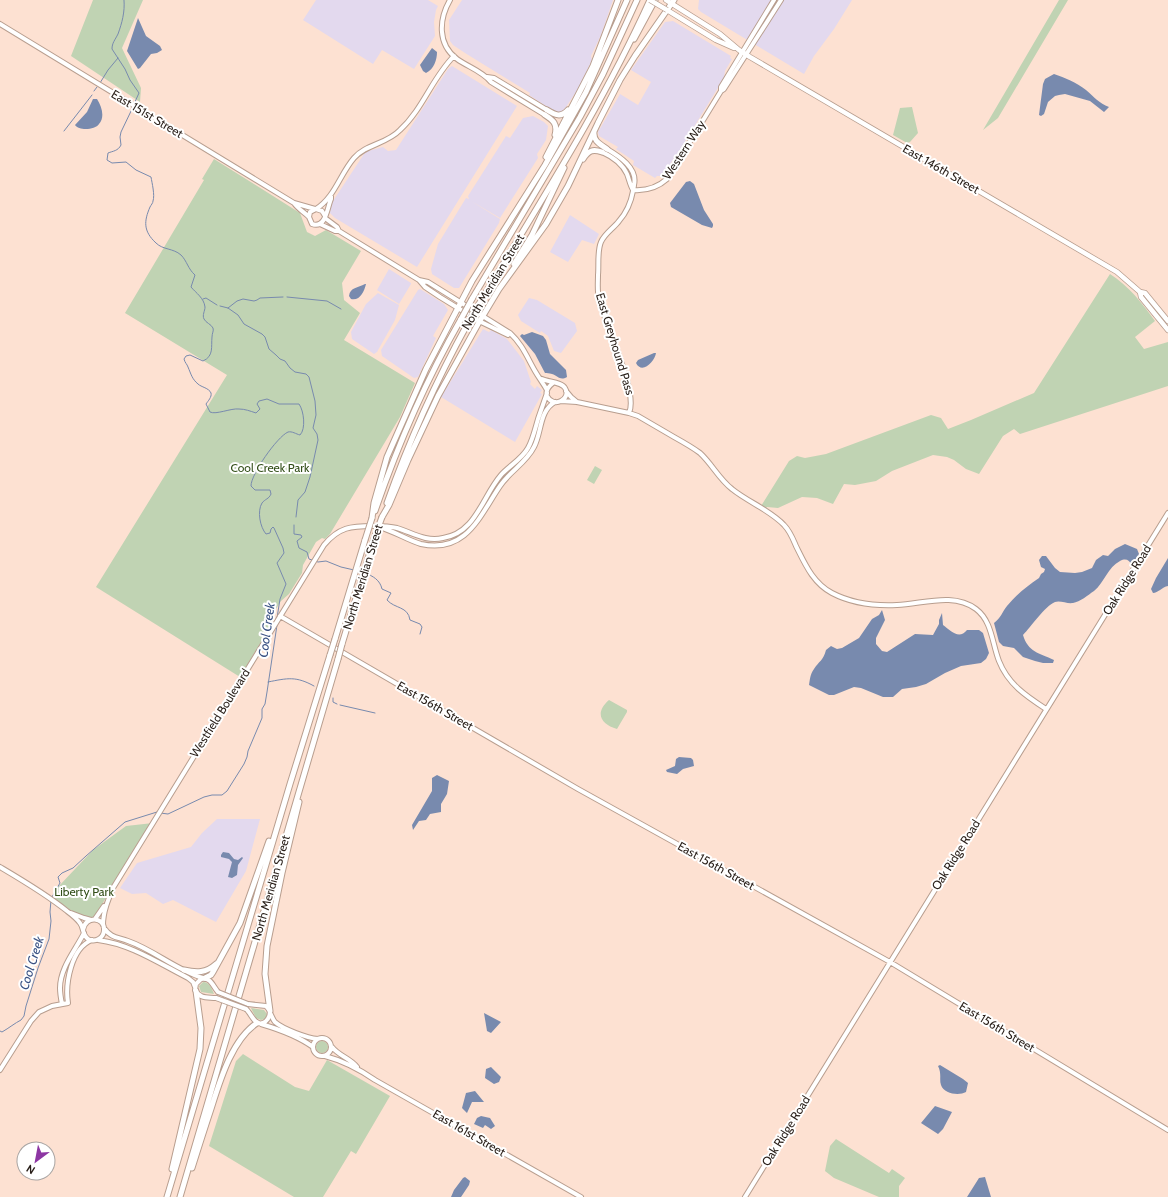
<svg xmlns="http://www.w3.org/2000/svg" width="1168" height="1197" font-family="Cabin,sans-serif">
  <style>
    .commercial { fill: #e3d9ee }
    .green { fill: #c0d3b3 }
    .water { fill: #788aae }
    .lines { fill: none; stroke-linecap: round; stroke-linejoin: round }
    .stream { stroke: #788aae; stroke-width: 1 }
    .secondary-casing { stroke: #b89e8f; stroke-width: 6 }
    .primary-casing { stroke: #b89e8f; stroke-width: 6 }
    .highway-casing { stroke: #b89e8f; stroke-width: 7 }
    .secondary { stroke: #fff; stroke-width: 4 }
    .primary { stroke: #fff; stroke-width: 4.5 }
    .highway { stroke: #fff; stroke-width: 5 }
    .secondary-bridge-casing { stroke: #b89e8f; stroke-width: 6; stroke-linecap: butt }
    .primary-bridge-casing { stroke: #b89e8f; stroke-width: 6; stroke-linecap: butt }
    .highway-bridge-casing { stroke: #b89e8f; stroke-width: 7; stroke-linecap: butt }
    .secondary-bridge { stroke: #fff; stroke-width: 4 }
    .primary-bridge { stroke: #fff; stroke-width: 4.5 }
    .highway-bridge { stroke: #fff; stroke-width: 5 }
    .labels { text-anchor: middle; stroke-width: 4; stroke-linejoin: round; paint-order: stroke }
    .street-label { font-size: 12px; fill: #281e18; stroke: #fff }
    .park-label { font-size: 12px; fill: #324e18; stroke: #fff }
    .water-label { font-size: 13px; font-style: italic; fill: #3a5284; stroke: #fff }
  </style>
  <rect width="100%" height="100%" fill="#fde1d2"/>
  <path class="commercial" d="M316 0H428L438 6 436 10 434 22 435 36 414 69 382 50 373 64 303 20Z
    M462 0H613L601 35 591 56 592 60 578 89 566 107 562 112 556 113 529 95 530 93 465 53 453 45 450 41 449 20Z
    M699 0H852L834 29 814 56 804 74 701 12 698 9Z
    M673 21 731 56 730 58 732 59 725 71 724 78 675 158H674L663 176H657L655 178 633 165 634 161 616 149 618 147 599 136 598 132 620 94 638 105 651 82 631 70 665 22Z
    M452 66 517 106 417 267 335 218 330 213 331 204 364 154 368 151 383 147 388 151 396 150 448 69Z
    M533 116 544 122 548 126 546 140 537 154 538 158 500 218 471 201 500 219 499 223 459 288H454L432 274 431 269 438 244 466 198 469 199 468 196 506 136 510 138 523 118Z
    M570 215 599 234 594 244 582 240 568 262 550 252Z
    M389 269 411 283V284L399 304 377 290Z
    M420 289 444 304 448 310 433 336 436 338 418 377 414 378 382 356 381 350 418 290Z
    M378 293 399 305 395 320 377 352 374 354 352 339 351 332 366 304Z
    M529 298 537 300 575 323 577 331 561 353 554 351 548 336 541 331 540 333 521 321 518 315Z
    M483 329 489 332 491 330 507 339 524 361 531 382 530 384 535 389 537 386 542 390 540 393 542 394 515 442 441 397Z
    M217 819H260L246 871 216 922 173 900 163 904 146 893 132 894 120 888 137 863 191 847 202 833Z"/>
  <path class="green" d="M93 0H143L122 48 141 88 140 102 71 56Z
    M1059 0H1068L998 118 983 130Z
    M912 107 918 133 910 142 907 143 893 135 900 108Z
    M214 159 300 213 307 232 315 236 326 230 361 251 342 283 344 300 360 313 344 340 415 383 400 417 330 534 325 539 322 538 316 542 303 565 302 573 289 594 281 601 271 617 270 625 263 636 261 642 240 677 96 587 227 375 125 313 204 180 202 179Z
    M1110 274C1129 286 1142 303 1155 321L1135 337 1144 349 1168 342V386L1020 434 1014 429 1003 436 979 474 966 469 954 460 947 457 933 455 892 471 876 481 855 485 844 484 833 504 817 498 802 497 778 508 767 507 765 509 761 506 789 461 797 456 805 458 826 454 931 415 941 418 948 429 971 420 1034 393Z
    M595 466 602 470 594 484 587 480Z
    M609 700 627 710V712L617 729C601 724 594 713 609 700Z
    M153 823 94 917C84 921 63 905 53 899L58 887 93 850 126 826Z
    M203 982C210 982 212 989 214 994L201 992 199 986Z
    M251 1008 264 1010 267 1014 265 1019 261 1020 256 1018Z
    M316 1047a6 6 0 1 1 12 0a6 6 0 1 1-12 0Z
    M243 1054 295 1087 309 1091 327 1060 390 1096 356 1154 351 1151 323 1197H294L209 1146 236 1061Z
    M836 1139 889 1173 892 1169 905 1178 899 1186V1197H879L834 1178 825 1171 830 1146Z"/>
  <path class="water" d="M138 18 146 36 160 46 162 50 157 53 151 54 140 68 138 69 127 51Z
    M432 48 437 52C437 60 434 69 426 73L423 71 420 65Z
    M1054 74C1065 78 1076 82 1086 90 1094 97 1099 103 1109 107L1104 112 1090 101 1065 94 1059 95 1055 96 1048 102 1044 114 1041 116 1039 115 1043 84 1045 79Z
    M93 99H97C102 107 105 117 99 124 95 130 79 131 75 125L87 112Z
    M690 181 694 184 704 210 713 224V226L712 228 702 225 671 207 670 203 686 182Z
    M365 284H366C364 292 360 301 351 299L349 296C350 287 358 288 365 284Z
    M532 332 543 336 546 340 550 354 566 370 567 377C560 381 558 376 552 374 549 373 547 373 545 373L535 354 520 336 522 334 524 335Z
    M654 353H656C655 361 642 375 636 363L638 360Z
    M1125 544 1137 549 1139 554 1132 565C1129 560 1126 558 1120 561 1108 567 1104 583 1094 591 1088 595 1080 602 1073 603 1067 604 1060 600 1055 602 1045 606 1031 627 1023 635 1028 652 1039 653 1054 660L1053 663H1043L1035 661 1023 657 1014 648 1003 646 999 642 994 623C1001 618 1002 612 1007 606 1016 595 1027 586 1039 578L1041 574 1044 572 1045 569 1041 567 1039 560 1042 556H1046L1055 568 1060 572 1075 573 1082 572 1092 568 1096 560 1103 555 1108 556 1115 549Z
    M1168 558V586C1162 587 1158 593 1153 593L1151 589 1156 578Z
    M882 610 885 620 876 638V644L882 651 887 652 915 634 933 635 939 624V620L942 613 943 625C951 631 959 640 967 630H979L983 633 989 653 986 659 981 663 961 666 945 673 926 684 916 687 902 689 893 697H883L861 688 854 687 834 695H829L809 685C810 680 810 674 814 669 819 661 823 661 826 650L831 646 837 649 842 648 859 638 872 619 879 615Z
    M679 757 691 758 693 760 694 766 683 769 677 774 667 772 666 770 675 766 676 759Z
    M437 775 449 781 447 794 441 804V812L430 814 426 820 419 821 413 830 412 825 432 791V778Z
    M223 852 229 853 234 859 238 860 242 857 243 858 238 865 237 875 232 878 228 877 232 862 229 859 221 857V855Z
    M484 1013 501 1022 491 1033 487 1031Z
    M940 1065 963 1079 968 1083 966 1092C959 1096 944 1094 941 1085 939 1079 942 1074 938 1066Z
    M491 1067 501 1077 499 1082 494 1084 485 1078 486 1069Z
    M475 1091 484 1102H472L467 1113 462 1108 466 1093Z
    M935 1106 952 1112 943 1129 938 1134 921 1123Z
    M481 1116 490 1118 495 1126 491 1129 485 1125 483 1128 474 1124 477 1118Z
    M465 1177 470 1181 469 1185 461 1197H451L454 1190 463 1178Z
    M985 1177 991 1197H967L979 1178Z"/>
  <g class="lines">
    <path class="stream" d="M124 0C125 12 122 23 118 34 115 40 112 43 112 49L125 69 130 80 139 93 134 104
      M100 83 108 70 118 58
      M94 91 97 87
      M133 107 121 132 120 137 121 145C118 151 113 151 108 153L107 160 112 163 126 162 136 170 151 177C152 183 155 195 153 201 153 203 151 205 150 207 144 221 143 231 156 243 163 250 173 248 181 255 187 261 188 269 195 275L191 287C196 293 204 298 205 307 205 311 202 315 204 319 206 323 211 324 213 328 214 331 212 333 212 337 211 347 214 356 203 361L190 355 186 356 184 359C185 363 187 364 188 367 191 374 192 379 198 384 201 387 209 388 211 393 212 397 208 401 206 404L210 412C216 415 231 408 239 409 245 409 250 411 256 413L260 409 257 404 259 401 267 399 279 404H299C304 411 306 429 300 435 296 434 292 431 288 432 277 437 251 474 251 486L255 490H270L271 494C269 499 265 499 262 503 257 511 260 527 266 534L270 533 271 529 273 527 274 528 283 548 284 553 277 563 286 584 280 599 277 618
      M64 131 92 95
      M287 297 327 301 341 309
      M203 299 206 298 217 305
      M220 306 228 308 238 315 244 324 262 334 265 337 269 349 276 355 280 359 285 361 290 368 295 372 306 374 309 377 315 401 316 415 313 428 317 434 318 440 310 477 305 492 298 500 296 517
      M228 308 237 301 243 299 254 301 257 300 260 298 283 297
      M294 525V534L301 535 302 537 297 541 299 548 307 552 309 559 312 560
      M315 561 318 562 326 561 341 567 354 570
      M365 573C373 576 380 580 382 589L391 593 387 600C395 609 408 606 410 620L420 624 422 627 420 634
      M268 682C288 678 296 676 314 686
      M333 698V702L337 704
      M340 705 375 713
      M160 813 168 814 204 797 212 795H222L227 791 244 764 247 757 248 751 262 718V709L265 704 267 692 277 625
      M52 897 60 883 58 877 62 873 73 868 86 856 125 822 157 812
      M0 1031 2 1032C9 1028 15 1023 21 1020L24 1016 26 1006 38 968 49 939 51 921 50 912 51 900"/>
    <g class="secondary-casing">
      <path id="secondary" d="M450 0C439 19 437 44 457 59 468 67 482 71 491 82L545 115
        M0 24 294 203C298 209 304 212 309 217
        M487 77 494 78 547 110
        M721 91V87L774 0
        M607 149C619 156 638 168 634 185 634 187 633 189 633 191 631 202 627 212 619 221 614 228 605 233 601 242 597 251 599 265 598 275 598 283 597 291 599 299 604 323 639 392 629 413L638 416C650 423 662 430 674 437 683 442 692 447 700 453 712 464 719 479 732 489 748 502 770 510 784 525 790 531 793 539 796 546 805 564 813 583 832 593 851 603 876 606 897 605 923 604 953 592 976 609 992 621 992 643 999 661 1008 684 1026 696 1046 709
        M602 152C613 157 622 163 627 174 629 179 630 185 633 190
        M633 190C646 191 657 188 667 179L721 91 724 89 781 0
        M294 203 315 209
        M316 209C335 197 340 174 354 158 366 144 387 144 400 130 423 109 432 78 454 56
        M325 216 322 211 316 209 310 212 309 217 312 224C326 229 327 208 331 199V196
        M325 218 337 227 339 231 419 280 428 282 510 333C522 344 527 357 535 371 539 378 543 383 547 390
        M320 224 335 231H339
        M419 280 425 287 440 297 479 321 508 335
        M542 379C548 382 562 382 565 388 572 399 553 409 547 396 545 390 549 386 553 383
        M566 391 571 397 577 402
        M561 401 577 402 629 413
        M379 527C394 531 407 540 421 544 467 554 480 515 500 486 510 471 526 463 534 447 542 432 539 411 555 402
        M280 616 578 789 890 962 1168 1130
        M0 867C22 880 46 894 67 911 71 914 77 919 80 923 84 928 82 935 88 939 95 943 104 938 104 930 105 917 85 915 83 930
        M71 913 84 918 91 920
        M95 919 104 906
        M103 925C103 912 108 900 113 888L324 545C339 527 351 526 373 526 381 526 389 526 397 528 413 533 426 542 443 538 476 533 482 497 501 475 509 466 522 459 528 448 533 439 535 429 538 419 541 410 544 402 547 393
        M104 928C111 938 117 937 128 941 154 950 176 970 203 978
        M98 940C131 944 160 964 188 978L193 982 195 987
        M216 998C207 997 200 999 195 990L196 984 201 979C211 977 212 985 218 992
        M62 1004C61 999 60 994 60 988 60 968 75 951 84 933
        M246 1009C252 1014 255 1028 265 1022 269 1019 270 1015 270 1011L266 1006 248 1004
        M270 1013C272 1016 273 1020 275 1022 283 1029 307 1038 318 1039
        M261 1024C278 1029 298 1036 313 1047
        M313 1047a9 9 0 1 1 18 0a9 9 0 1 1-18 0Z
        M332 1047C339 1056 350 1058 357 1067
        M325 1056C344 1061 359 1069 375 1080L581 1197
        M0 1070 31 1021 39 1012 52 1006 68 1003C65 984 71 948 92 940
        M745 1197 1168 513"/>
    </g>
    <g class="primary-casing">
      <path id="primary" d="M666 0 720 34 739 50 750 57 1117 272 1140 292 1145 293 1168 321
        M667 10 716 40 734 48
        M1140 292 1141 297 1168 330"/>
    </g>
    <g class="highway-casing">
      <path id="highway" d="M634 39 655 0
        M547 110C555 115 561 118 568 110
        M545 115C553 120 558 124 555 135
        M594 132C593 141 600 144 607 149
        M546 157 593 66 618 0
        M583 159C589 150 593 149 602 152
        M514 264 532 235 564 168
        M472 299 580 117 603 74 637 0
        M479 304C539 204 602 106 650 0
        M387 503C409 441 436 381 468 323
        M375 511C398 444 426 380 461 319
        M382 517 389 505 408 460 438 396 478 324 499 289 546 224 568 186 598 123 620 80 635 56 674 0
        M372 518 374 503 387 457 426 369 472 281 545 165 586 92 627 0
        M335 639 365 540
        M342 644 374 539
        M184 970C197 973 206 973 216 964
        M205 978 211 975 213 972 240 923 269 841
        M270 1011 265 974 267 946 282 873 299 802
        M192 1168C198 1149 204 1130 210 1112 219 1084 231 1040 257 1023
        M172 1169 200 1049 201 1028 196 991
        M167 1197 290 784 330 655
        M180 1197 338 659"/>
    </g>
    <use href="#secondary" class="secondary"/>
    <use href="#primary" class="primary"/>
    <use href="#highway" class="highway"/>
    <g class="secondary-bridge-casing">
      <path id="secondary-bridge" d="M218 992 248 1004
        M216 998 246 1009"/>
    </g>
    <g class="primary-bridge-casing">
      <path id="primary-bridge" d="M650 0 667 10"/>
    </g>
    <g class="highway-bridge-casing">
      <path id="highway-bridge" d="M461 319 472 299
        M468 323 479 304
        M374 539 382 517
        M365 540 372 518
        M330 655 335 639
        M338 659 342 644"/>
    </g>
    <use href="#secondary-bridge" class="secondary-bridge"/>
    <use href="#primary-bridge" class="primary-bridge"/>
    <use href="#highway-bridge" class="highway-bridge"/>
  </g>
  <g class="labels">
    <g class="street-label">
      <text transform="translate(147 114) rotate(31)" y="4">East 151st Street</text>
      <text transform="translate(684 150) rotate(-57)" y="4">Western Way</text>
      <text transform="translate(941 169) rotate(30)" y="4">East 146th Street</text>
      <text transform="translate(493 282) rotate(-59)" y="4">North Meridian Street</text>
      <text transform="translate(615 344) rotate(73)" y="4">East Greyhound Pass</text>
      <text transform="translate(363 577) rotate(-73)" y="4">North Meridian Street</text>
      <text transform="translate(1127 580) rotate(-58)" y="4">Oak Ridge Road</text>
      <text transform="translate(435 706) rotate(30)" y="4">East 156th Street</text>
      <text transform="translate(220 713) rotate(-58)" y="4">Westfield Boulevard</text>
      <text transform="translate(956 855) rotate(-58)" y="4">Oak Ridge Road</text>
      <text transform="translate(716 866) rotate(29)" y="4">East 156th Street</text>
      <text transform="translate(271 888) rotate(-74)" y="4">North Meridian Street</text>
      <text transform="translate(997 1027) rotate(31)" y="4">East 156th Street</text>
      <text transform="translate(786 1131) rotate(-58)" y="4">Oak Ridge Road</text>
      <text transform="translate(469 1133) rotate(30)" y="4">East 161st Street</text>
    </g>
    <g class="park-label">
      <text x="270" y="472">Cool Creek Park</text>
      <text x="84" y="896">Liberty Park</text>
    </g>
    <g class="water-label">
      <text transform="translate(266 630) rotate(-82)" y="5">Cool Creek</text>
      <text transform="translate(31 963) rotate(-73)" y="5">Cool Creek</text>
    </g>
  </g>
  <g transform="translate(36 1161) rotate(212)"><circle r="19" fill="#ffffff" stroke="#a9a5a3"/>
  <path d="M0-3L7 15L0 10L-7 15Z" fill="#8d36a3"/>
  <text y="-6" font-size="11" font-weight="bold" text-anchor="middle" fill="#281e18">N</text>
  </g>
</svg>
